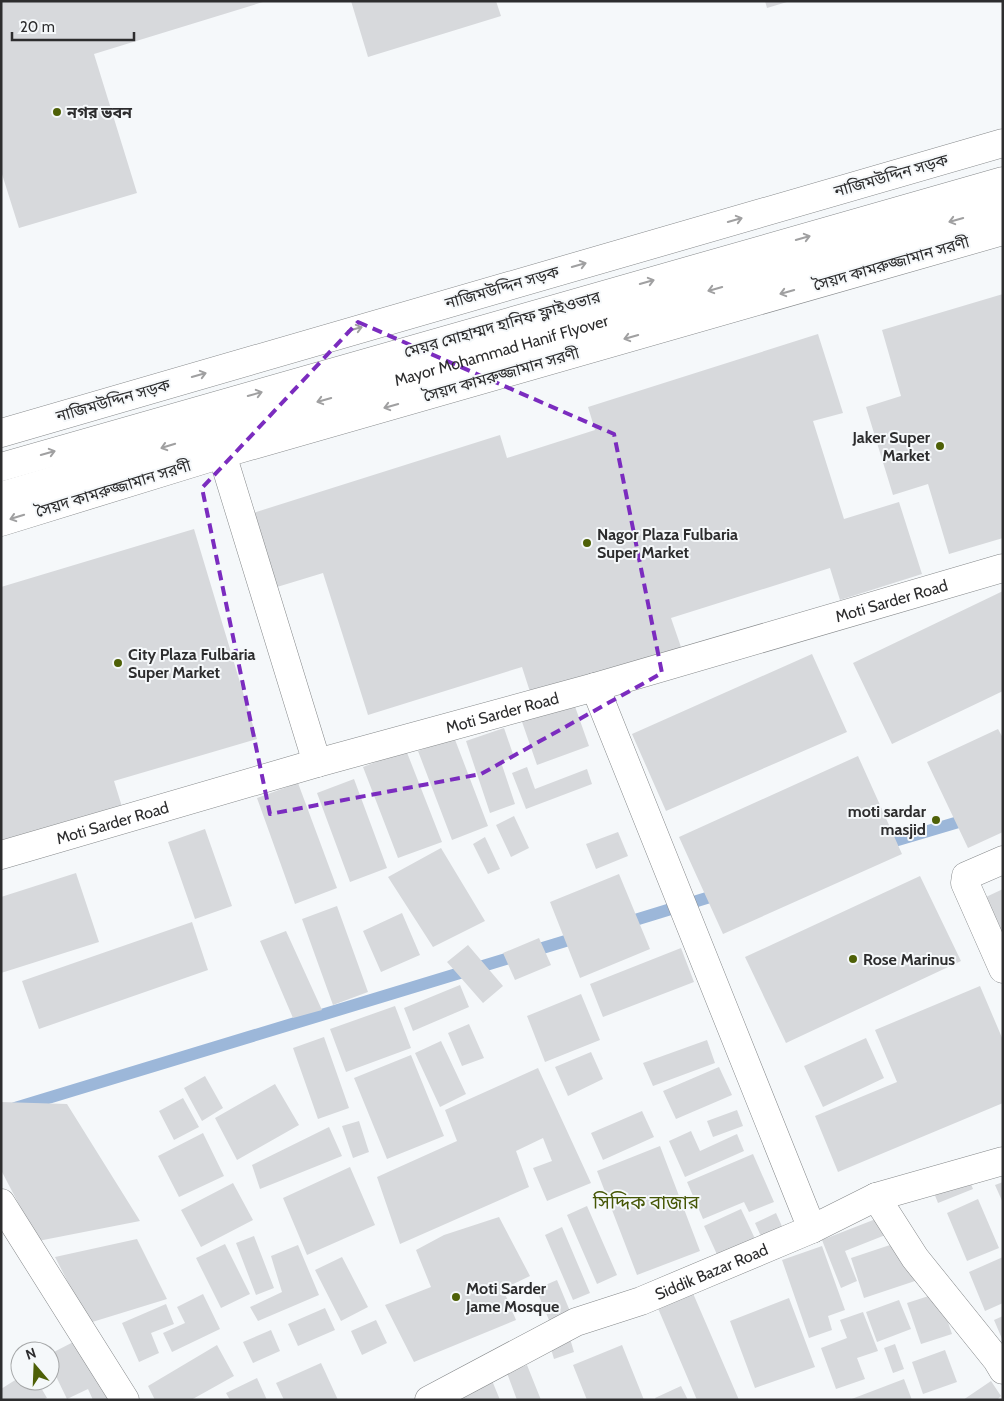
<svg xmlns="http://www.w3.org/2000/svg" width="1004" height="1401" font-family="Cabin,'Noto Sans Bengali',sans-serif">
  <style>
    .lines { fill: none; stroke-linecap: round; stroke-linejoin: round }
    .stream { stroke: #9cb7d9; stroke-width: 12 }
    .building { fill: #d7d9dc }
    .minor-casing { stroke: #86898b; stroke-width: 29 }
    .primary-casing { stroke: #86898b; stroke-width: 29 }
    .motorway-casing { stroke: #86898b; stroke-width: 29 }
    .minor { stroke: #fff; stroke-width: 28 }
    .primary { stroke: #fff; stroke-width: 28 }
    .motorway { stroke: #fff; stroke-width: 28 }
    .oneway { stroke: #a0a0a1 }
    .marked { fill: none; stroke: #7b2cbf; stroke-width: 4; stroke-dasharray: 10 6; stroke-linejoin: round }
    .poi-dot { fill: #4e6007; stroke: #f5f8fa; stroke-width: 2 }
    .labels { text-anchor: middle; stroke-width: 4; stroke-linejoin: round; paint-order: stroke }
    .poi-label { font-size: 16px; font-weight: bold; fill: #2d2d2e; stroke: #f5f8fa; text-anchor: start }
    .street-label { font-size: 16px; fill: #2d2d2e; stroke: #f5f8fa }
    .quarter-label { font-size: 19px; fill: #455605; stroke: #f5f8fa }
  </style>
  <rect width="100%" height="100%" fill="#f5f8fa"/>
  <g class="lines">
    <path class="stream" d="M881 845 972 818
      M622 924 723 893
      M15 1108 582 936"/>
  </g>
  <path class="building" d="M1 1H263V2L94 54 137 193 19 228 1 171Z
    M351 1H496L501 16 368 57Z
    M765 1H787V2L767 8Z
    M1003 294V538L949 554 928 484 893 495 866 407 901 396 882 330Z
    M818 334 843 413 813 421 844 519 899 502 922 574 840 600 830 568 671 618 682 650 532 698 522 667 368 715 323 573 277 587 253 513 500 435 507 458 595 430 588 407Z
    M194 529 257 739 114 781 123 810 1 847V587Z
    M1003 591V691L892 744 853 663Z
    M812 654 847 732 666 811 632 734Z
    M572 698 589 746 537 765 520 716Z
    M504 728 514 757 501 762 515 804 490 813 466 741Z
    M998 729 1003 738V832L968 848 927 762Z
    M454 737 488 826 452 840 418 751Z
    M406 750 442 842 398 858 363 767Z
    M858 756 902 854 723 934 679 837Z
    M527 767 535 789 587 769 592 784 526 809 512 773Z
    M354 779 387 868 350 882 317 793Z
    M298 783 337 888 295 904 257 798Z
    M514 816 529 848 511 857 496 825Z
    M205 829 232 906 195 919 168 842Z
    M618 832 628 856 596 869 586 844Z
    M485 837 500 869 488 874 473 844Z
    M441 848 485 921 433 947 388 877Z
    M76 873 99 942 1 973V897Z
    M619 874 650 949 580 978 550 902Z
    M920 876 961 961 786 1043 745 957Z
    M1003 889V934L986 897Z
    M337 906 368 992 333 1005 302 919Z
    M402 913 420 955 381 972 363 931Z
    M192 922 208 970 39 1029 22 981Z
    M286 931 322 1010 293 1018 260 941Z
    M539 938 551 965 515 980 503 953Z
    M468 945 503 986 483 1003 447 962Z
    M681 948 694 982 603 1017 590 984Z
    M460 985 469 1007 413 1031 404 1008Z
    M980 986 1003 1040V1103L838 1172 815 1116 897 1082 875 1030Z
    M581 994 600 1040 545 1062 527 1016Z
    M395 1006 411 1048 346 1072 330 1029Z
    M469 1024 484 1058 462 1066 448 1033Z
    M324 1037 349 1108 318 1119 293 1048Z
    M866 1038 884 1078 823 1107 804 1066Z
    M707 1040 715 1063 653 1086 643 1063Z
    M441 1041 466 1094 440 1107 415 1053Z
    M591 1052 603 1079 568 1096 555 1067Z
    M411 1055 444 1136 387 1159 354 1078Z
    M719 1067 732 1095 676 1119 663 1091Z
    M538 1068 591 1183 547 1201 533 1168 552 1161 543 1138 516 1151 529 1187 400 1244 377 1177 457 1141 445 1110Z
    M205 1076 223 1108 202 1121 184 1088Z
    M275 1084 299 1125 237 1160 215 1118Z
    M183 1098 199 1127 174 1140 159 1111Z
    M1 1102 67 1104 140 1221 38 1241 1 1170Z
    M737 1110 743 1126 713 1137 707 1121Z
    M642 1111 654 1137 603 1160 591 1133Z
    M359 1121 369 1152 353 1158 342 1126Z
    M329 1127 342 1156 260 1189 252 1165Z
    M691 1131 700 1151 737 1134 744 1151 685 1177 669 1141Z
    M203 1133 224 1176 179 1197 158 1156Z
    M660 1146 700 1251 637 1275 597 1171Z
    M753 1154 774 1202 749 1212 744 1202 703 1219 687 1182Z
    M350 1167 375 1225 307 1255 283 1198Z
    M967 1174 973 1189 938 1203 932 1188Z
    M1003 1182V1203L995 1185Z
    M233 1183 253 1220 201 1247 181 1210Z
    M978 1199 999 1248 967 1261 947 1213Z
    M587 1206 617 1275 597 1284 567 1215Z
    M741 1209 757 1243 720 1261 704 1226Z
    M776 1213 785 1233 764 1243 755 1223Z
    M886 1215 893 1232 845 1251 857 1281 841 1288 822 1240Z
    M499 1217 530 1276 503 1289 516 1320 414 1362 385 1305 431 1287 416 1250 444 1235Z
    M562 1227 590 1293 573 1300 545 1235Z
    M254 1236 274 1288 256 1295 236 1243Z
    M137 1239 167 1299 89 1323 55 1257Z
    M902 1241 915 1281 864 1298 851 1258Z
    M225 1244 250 1294 221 1308 196 1258Z
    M298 1245 319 1295 258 1321 250 1307 282 1292 271 1256Z
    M822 1246 845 1310 828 1316 832 1330 809 1338 782 1260Z
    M342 1257 368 1307 341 1321 315 1270Z
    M1003 1257V1303L985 1311 969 1272Z
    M557 1280 572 1316 551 1325 536 1289Z
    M692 1291 739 1400H697L657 1306Z
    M938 1293 952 1334 921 1344 907 1303Z
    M203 1294 220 1329 172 1352 163 1333 185 1323 177 1307Z
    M789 1298 815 1367 755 1388 730 1321Z
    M899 1300 911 1329 877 1342 866 1312Z
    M166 1304 174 1324 151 1333 159 1353 139 1362 122 1323Z
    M325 1308 335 1330 298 1346 288 1324Z
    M863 1312 878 1351 857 1358 865 1379 836 1389 821 1348 847 1338 840 1320Z
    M1003 1316V1341L994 1320Z
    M376 1320 387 1343 362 1355 351 1331Z
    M271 1330 280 1351 253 1363 243 1342Z
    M568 1332 574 1352 554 1359 548 1339Z
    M81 1338 111 1400H93L88 1389 67 1399 50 1364V1354Z
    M895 1344 904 1369 893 1373 884 1348Z
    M217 1345 234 1376 191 1400H155L148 1386Z
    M622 1345 644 1400H587L573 1365Z
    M945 1350 957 1382 923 1394 912 1362Z
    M321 1363 338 1400H284L276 1383Z
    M527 1365 541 1400H517L507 1373Z
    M20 1377V1381H37L47 1398 42 1400H1V1389Z
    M257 1378 267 1400H230L226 1393Z
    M491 1378 500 1400H448Z
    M904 1379 912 1400H849Z
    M991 1381 1001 1396 997 1400H963Z
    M681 1386 688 1400H656L655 1398Z"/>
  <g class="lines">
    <g class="minor-casing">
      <g id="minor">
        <path d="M222 454 317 763"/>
        <path d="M595 687 812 1229"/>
        <path id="s1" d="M1 855 317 763 595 687 1003 568"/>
        <path d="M1003 860 966 876 965 883 1003 969"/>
        <path d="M876 1197 915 1258 997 1360 1003 1370"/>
        <path d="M1 1203 125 1400"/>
        <path id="s2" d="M429 1400 576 1322 641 1301 812 1229 876 1197 1003 1161"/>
      </g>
    </g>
    <g class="primary-casing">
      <path id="primary" d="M1 433 1003 143
        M1 522 222 454 1003 231"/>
    </g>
    <g class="motorway-casing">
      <g id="motorway">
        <path d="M1 467 1003 181"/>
        <path id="s3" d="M1 496 263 418 1003 207"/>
      </g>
    </g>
    <use href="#minor" class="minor"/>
    <use href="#primary" class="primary"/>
    <use href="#motorway" class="motorway"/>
  </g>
  <defs><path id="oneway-shaft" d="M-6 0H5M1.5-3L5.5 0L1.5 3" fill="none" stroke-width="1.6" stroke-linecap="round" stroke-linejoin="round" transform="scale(1.25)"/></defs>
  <g class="oneway">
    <use href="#oneway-shaft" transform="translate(735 220) rotate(-16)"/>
    <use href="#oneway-shaft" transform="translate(956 220) rotate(164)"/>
    <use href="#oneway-shaft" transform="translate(803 238) rotate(-16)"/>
    <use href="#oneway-shaft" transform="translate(579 265) rotate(-16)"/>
    <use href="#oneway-shaft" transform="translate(647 282) rotate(-16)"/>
    <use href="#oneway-shaft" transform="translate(715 289) rotate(164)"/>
    <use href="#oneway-shaft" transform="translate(787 292) rotate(164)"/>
    <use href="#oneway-shaft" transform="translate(355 329) rotate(-16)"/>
    <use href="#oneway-shaft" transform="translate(631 337) rotate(164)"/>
    <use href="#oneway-shaft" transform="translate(199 375) rotate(-16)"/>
    <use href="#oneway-shaft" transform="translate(255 394) rotate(-16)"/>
    <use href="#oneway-shaft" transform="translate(324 400) rotate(164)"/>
    <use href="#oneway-shaft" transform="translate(391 406) rotate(164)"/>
    <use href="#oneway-shaft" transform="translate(168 446) rotate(163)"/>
    <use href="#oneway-shaft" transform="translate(48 453) rotate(-16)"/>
    <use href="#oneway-shaft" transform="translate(17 517) rotate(163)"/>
  </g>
  <path class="marked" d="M358 322 614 434 662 673 481 774 270 814 202 488Z"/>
  <g class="poi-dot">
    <circle cx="57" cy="112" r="5"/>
    <circle cx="940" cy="446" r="5"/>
    <circle cx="587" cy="543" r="5"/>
    <circle cx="118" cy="663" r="5"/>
    <circle cx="936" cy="820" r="5"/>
    <circle cx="853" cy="959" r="5"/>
    <circle cx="456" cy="1297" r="5"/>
  </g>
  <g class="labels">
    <g class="poi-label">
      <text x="67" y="118">নগর ভবন</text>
      <text x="930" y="443" text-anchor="end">Jaker Super<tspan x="930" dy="18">Market</tspan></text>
      <text x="597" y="540">Nagor Plaza Fulbaria<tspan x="597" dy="18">Super Market</tspan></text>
      <text x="128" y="660">City Plaza Fulbaria<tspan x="128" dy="18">Super Market</tspan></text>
      <text x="926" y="817" text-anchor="end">moti sardar<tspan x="926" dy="18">masjid</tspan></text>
      <text x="863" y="965">Rose Marinus</text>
      <text x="466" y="1294">Moti Sarder<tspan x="466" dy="18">Jame Mosque</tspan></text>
    </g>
    <g class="street-label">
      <text transform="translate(891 175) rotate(-16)" y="6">নাজিমউদ্দিন সড়ক</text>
      <text transform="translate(891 263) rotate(-16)" y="6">সৈয়দ কামরুজ্জামান সরণী</text>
      <text transform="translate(502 287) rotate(-16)" y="6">নাজিমউদ্দিন সড়ক</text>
      <text transform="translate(502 324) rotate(-16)" y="6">মেয়র মোহাম্মদ হানিফ ফ্লাইওভার</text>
      <text dy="6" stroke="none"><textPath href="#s3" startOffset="521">Mayor Mohammad Hanif Flyover</textPath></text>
      <text transform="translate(501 374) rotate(-16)" y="6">সৈয়দ কামরুজ্জামান সরণী</text>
      <text transform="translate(113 400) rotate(-16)" y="6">নাজিমউদ্দিন সড়ক</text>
      <text transform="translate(113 488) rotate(-17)" y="6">সৈয়দ কামরুজ্জামান সরণী</text>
      <text dy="6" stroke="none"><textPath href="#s1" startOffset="926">Moti Sarder Road</textPath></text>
      <text dy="6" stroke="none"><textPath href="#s1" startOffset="521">Moti Sarder Road</textPath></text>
      <text dy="6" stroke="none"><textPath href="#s1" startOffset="116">Moti Sarder Road</textPath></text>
      <text dy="6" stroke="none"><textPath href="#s2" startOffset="311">Siddik Bazar Road</textPath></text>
    </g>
    <g class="quarter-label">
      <text x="646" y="1209">সিদ্দিক বাজার</text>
    </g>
  </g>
  <rect width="1004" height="1401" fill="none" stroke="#2d2d2e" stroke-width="5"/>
  <g transform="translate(35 1366) rotate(341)"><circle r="24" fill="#f5f8fa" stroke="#a5a7a8"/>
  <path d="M0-4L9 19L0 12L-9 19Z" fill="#4e6007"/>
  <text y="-8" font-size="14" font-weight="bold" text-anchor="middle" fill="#2d2d2e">N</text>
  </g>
  <path d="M12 32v8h122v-8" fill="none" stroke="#2d2d2e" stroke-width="2.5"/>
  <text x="20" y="32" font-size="15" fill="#2d2d2e" stroke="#f5f8fa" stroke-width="4" paint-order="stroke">20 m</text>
</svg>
